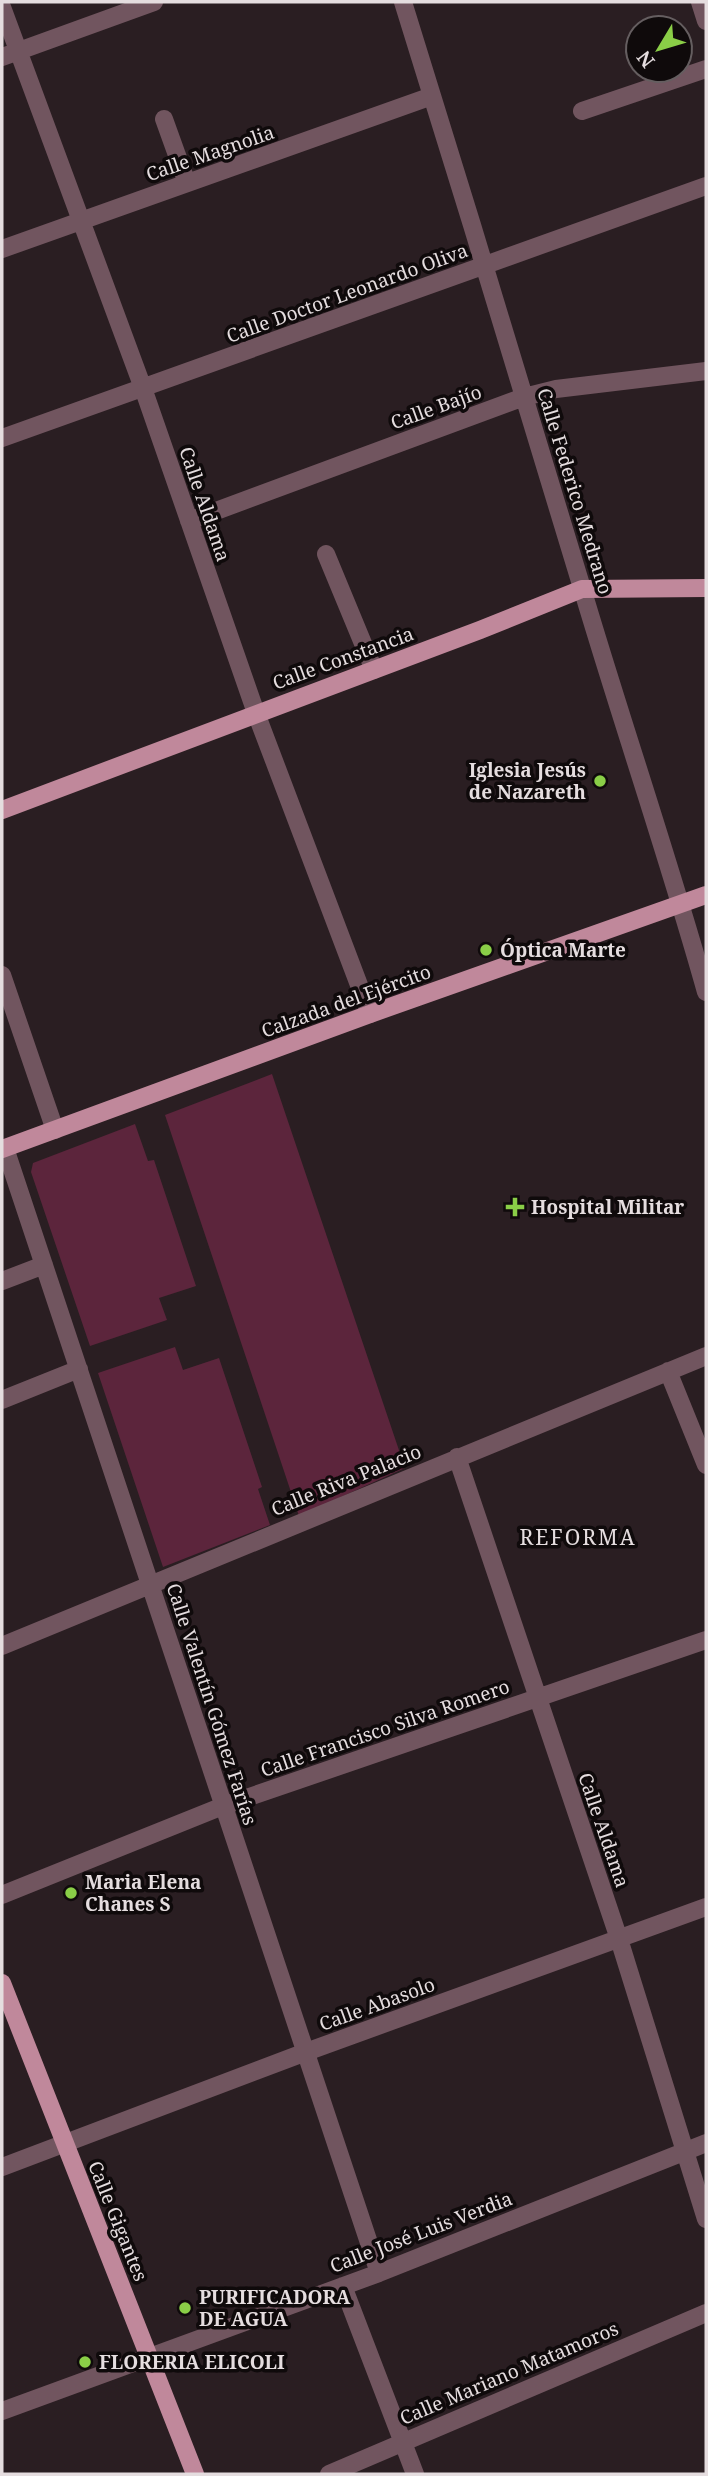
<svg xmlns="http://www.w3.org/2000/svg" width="708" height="2476" font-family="'Noto Serif',serif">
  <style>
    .green { fill: #5c253c }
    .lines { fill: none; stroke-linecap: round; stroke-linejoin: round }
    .minor { stroke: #71555f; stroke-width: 18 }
    .major { stroke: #c0889b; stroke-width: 18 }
    .poi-dot { fill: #8ace47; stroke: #0f0a0b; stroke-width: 2.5 }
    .labels { text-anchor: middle; stroke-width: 7; stroke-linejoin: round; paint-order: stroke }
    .street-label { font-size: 19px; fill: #e5dddf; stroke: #0f0a0b }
    .poi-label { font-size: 19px; font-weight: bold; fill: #e5dddf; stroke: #0f0a0b; text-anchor: start }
    .neighbourhood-label { font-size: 21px; letter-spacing: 2px; fill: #e5dddf; stroke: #0f0a0b }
  </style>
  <rect width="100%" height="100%" fill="#2a1e22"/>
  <path class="green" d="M272 1074 405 1468 299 1516 165 1115Z
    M135 1124 148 1161 154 1160 196 1286 159 1298 167 1320 90 1346 31 1172 33 1163Z
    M175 1347 183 1370 219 1358 262 1487 258 1489 270 1525 163 1567 98 1373Z"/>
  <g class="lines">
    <path class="minor" d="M403 2C464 197 523 392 582 588 622 723 668 856 706 992
      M700 2 706 21
      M2 7 143 388 256 713 370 1014
      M2 57 154 2
      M582 111 706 69
      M164 119 187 183
      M2 249 432 96
      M2 438 706 186
      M189 521 524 397 556 389 706 371
      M326 554 374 670
      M2 975 55 1130
      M5 1148 379 2273
      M2 1281 44 1265
      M668 1371 706 1465
      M2 1400 79 1369
      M457 1457 619 1939 706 2219
      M2 1646 706 1356
      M2 1895 223 1806 706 1640
      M2 2167 306 2052 706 1907
      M343 2286 415 2474
      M2 2411 379 2273 706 2143
      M329 2474 706 2313"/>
    <path class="major" d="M2 810 480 630 582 589 706 588
      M2 1149 370 1014 706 895
      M2 1983 195 2474"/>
  </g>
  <g class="poi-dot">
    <circle cx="600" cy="781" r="7"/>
    <circle cx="486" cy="950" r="7"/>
    <path d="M511.5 1196.5h7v7h7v7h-7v7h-7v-7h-7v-7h7z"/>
    <circle cx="71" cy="1893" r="7"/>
    <circle cx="185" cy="2308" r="7"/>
    <circle cx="85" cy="2362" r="7"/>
  </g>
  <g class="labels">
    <g class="street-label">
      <text transform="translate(210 153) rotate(-19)" y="7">Calle Magnolia</text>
      <text transform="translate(347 293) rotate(-20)" y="7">Calle Doctor Leonardo Oliva</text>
      <text transform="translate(436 407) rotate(-20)" y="7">Calle Bajío</text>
      <text transform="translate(575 491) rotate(73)" y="7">Calle Federico Medrano</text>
      <text transform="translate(205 504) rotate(71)" y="7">Calle Aldama</text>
      <text transform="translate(343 658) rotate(-20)" y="7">Calle Constancia</text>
      <text transform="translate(346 1001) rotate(-20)" y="7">Calzada del Ejército</text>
      <text transform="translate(346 1480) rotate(-22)" y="7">Calle Riva Palacio</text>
      <text transform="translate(212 1704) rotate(72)" y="7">Calle Valentín Gómez Farías</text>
      <text transform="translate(385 1728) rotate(-19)" y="7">Calle Francisco Silva Romero</text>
      <text transform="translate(604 1830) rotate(71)" y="7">Calle Aldama</text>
      <text transform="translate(377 2004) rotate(-20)" y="7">Calle Abasolo</text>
      <text transform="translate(118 2221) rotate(68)" y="7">Calle Gigantes</text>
      <text transform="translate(421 2232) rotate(-21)" y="7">Calle José Luis Verdia</text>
      <text transform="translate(509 2373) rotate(-23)" y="7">Calle Mariano Matamoros</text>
    </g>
    <g class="poi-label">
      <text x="586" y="777" text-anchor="end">Iglesia Jesús<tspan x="586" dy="22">de Nazareth</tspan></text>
      <text x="500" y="957">Óptica Marte</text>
      <text x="531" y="1214">Hospital Militar</text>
      <text x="85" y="1889">Maria Elena<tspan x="85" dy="22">Chanes S</tspan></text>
      <text x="199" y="2304">PURIFICADORA<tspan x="199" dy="22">DE AGUA</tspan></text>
      <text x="99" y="2369">FLORERIA ELICOLI</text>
    </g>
    <g class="neighbourhood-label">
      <text x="578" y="1545">REFORMA</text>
    </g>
  </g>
  <rect width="708" height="2476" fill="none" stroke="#e5dddf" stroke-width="7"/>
  <g transform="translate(659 49) rotate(232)"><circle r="33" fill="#0f0a0b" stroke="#655e60" stroke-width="2"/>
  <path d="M0-5L12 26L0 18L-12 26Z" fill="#8ace47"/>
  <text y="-10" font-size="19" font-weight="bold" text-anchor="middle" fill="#e5dddf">N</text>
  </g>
</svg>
